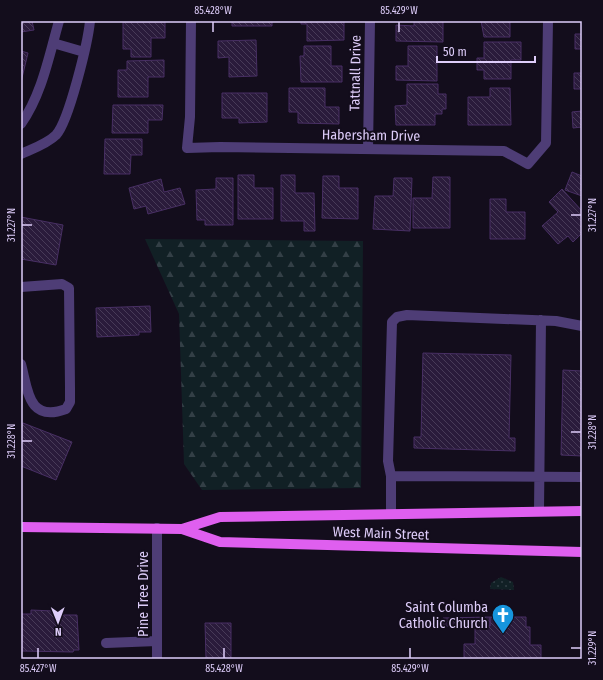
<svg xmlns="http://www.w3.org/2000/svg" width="603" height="680" font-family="'Fira Sans Condensed',sans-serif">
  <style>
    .green { fill: url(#green-dots) }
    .forest { fill: url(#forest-firs) }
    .building { fill: url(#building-back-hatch); stroke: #482f64 }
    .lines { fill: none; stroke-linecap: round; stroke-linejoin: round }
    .minor { stroke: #4e3d76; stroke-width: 10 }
    .major { stroke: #df5fef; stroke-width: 10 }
    .ticks { fill: none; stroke: #decdfa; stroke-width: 1.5 }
    .labels { text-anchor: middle; stroke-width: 4; stroke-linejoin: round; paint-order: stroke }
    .street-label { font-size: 14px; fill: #decdfa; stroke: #130d1c }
    .poi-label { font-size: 14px; fill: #decdfa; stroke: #130d1c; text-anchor: end }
    .neatline { fill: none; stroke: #decdfa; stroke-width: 1.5 }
    .ticks-label { font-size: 10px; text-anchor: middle; fill: #decdfa }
  </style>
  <defs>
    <pattern id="green-dots" width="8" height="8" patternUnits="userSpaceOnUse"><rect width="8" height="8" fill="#112025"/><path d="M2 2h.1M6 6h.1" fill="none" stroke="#333f46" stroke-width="1.8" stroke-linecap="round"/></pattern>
    <pattern id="forest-firs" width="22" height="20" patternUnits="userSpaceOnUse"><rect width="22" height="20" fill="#112025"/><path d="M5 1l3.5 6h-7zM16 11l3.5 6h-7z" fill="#333f46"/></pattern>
    <pattern id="building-back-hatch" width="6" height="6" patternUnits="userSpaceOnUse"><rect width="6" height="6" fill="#2a1b3b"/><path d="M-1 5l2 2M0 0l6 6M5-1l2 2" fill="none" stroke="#483b58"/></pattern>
  </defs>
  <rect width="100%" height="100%" fill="#130d1c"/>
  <path class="green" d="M501 577 513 582 514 590 490 589 491 583Z"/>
  <path class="forest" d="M145 239 363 241 361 488 202 490 184 464 179 314Z"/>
  <path class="building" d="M21 21H32L34 30 21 32Z
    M232 21H272V26H232Z
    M301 21 344 22V40L307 41V24H301Z
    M414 21H443V42L396 41V25L414 26Z
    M481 21H510V37H484Z
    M123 22H165V38H151V57H131V49H123Z
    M575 34H582V49H575Z
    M256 40 257 76 229 77V57L218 58V41Z
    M484 42H521V60H511V79H484V70H477V58H484Z
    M304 46H331V66H342V82H301L300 56H304Z
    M408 46H437V81L396 80V66H408Z
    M21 51 28 53 21 82Z
    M164 60V77H148V97H118V70H127V61Z
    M574 73H582V89H574Z
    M407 84H438V94H446V109H442V114H435V125H396L395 106 407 105Z
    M289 88H325V107H339V124L298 123V112H289Z
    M490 88H510L511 125H468V97H490Z
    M222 93H267V122L239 123V118H222Z
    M113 105H163L162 120H148V133H112Z
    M582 111V127L573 128 572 112Z
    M105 139H142V155H131L130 174H104Z
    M572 172 582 176V196L565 190Z
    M238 175H254V188H273V219H238Z
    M281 175H295V193H314L315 231H304V221H281Z
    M323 176H339V188H358V219L322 218Z
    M433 177H450V228H413V198H432Z
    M216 178H233V225H205V220H197L196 190 216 189Z
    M394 178H412L410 231 373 229 375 196H393Z
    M161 179 164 192 180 188 185 204 148 214 146 206 134 209 129 188Z
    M562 189 582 211V233L573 242 568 236 558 244 542 226 558 212 549 202Z
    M490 199H506V212H525V239H490Z
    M21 217 63 225 56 265 21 259Z
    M150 306 151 332H139V335L97 337 96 308Z
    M423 353 511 355 509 438H515V451L414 448V437H421Z
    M563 370 582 371V456L561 455Z
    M23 423 72 442 56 480 21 466V429Z
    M31 610 53 611V615H77L79 650H74L73 652 21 651V614H31Z
    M490 617V626H443V618Z
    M490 617H526V627H530V645H541V659H464V644H475V626H490Z
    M205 623H231V659H206Z"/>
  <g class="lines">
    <path class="minor" d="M191 21 190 117 187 148 220 147 504 151 528 164 546 143 548 21
      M53 43 84 52
      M21 124C42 94 49 56 59 21
      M368 149 370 21
      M21 154C32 149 47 144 56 135 69 121 88 42 90 21
      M21 287 62 284 69 288 70 388V402L66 409C28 423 28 390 21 364
      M391 476 582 477
      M539 511 541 320
      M391 513V476L388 461 392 322 397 317 407 315 556 321 582 326
      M157 528V659
      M106 643 157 641"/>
    <path class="major" d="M21 527 182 529 220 542 582 552
      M182 529 220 517 582 511"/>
  </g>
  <path class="ticks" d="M213 22V32M399 22V32M571 215H581M22 225H32M571 432H581M22 441H32M38 648V658M224 648V658M410 648V658M571 648H581"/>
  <defs>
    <g id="church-pin" transform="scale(1.15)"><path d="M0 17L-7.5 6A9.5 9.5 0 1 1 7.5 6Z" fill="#1695dd" stroke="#130d1c"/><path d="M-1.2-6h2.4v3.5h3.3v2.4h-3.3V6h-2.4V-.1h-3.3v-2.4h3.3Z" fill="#fff"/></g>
  </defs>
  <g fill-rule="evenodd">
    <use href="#church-pin" x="503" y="615"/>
  </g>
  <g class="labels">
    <g class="street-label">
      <text transform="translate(355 73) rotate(-89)" y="5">Tattnall Drive</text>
      <text transform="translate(371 135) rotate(1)" y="5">Habersham Drive</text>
      <text transform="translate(381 533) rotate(2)" y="5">West Main Street</text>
      <text transform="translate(143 594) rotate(-90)" y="5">Pine Tree Drive</text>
    </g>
    <g class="poi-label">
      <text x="488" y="612">Saint Columba<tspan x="488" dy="16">Catholic Church</tspan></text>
    </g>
  </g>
  <rect width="603" height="680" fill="none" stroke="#130d1c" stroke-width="44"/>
  <g transform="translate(58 622) rotate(179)" stroke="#130d1c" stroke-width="3" paint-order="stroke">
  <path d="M0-3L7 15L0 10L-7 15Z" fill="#decdfa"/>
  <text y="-6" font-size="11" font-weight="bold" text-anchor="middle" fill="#decdfa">N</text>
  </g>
  <path d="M437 56v6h98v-6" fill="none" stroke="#decdfa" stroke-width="2"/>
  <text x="443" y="56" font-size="12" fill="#decdfa" stroke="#130d1c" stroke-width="3" paint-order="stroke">50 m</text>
  <rect x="22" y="22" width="559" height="636" class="neatline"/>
  <g class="ticks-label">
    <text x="213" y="14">85.428°W</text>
    <text x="399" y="14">85.429°W</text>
    <text transform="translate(592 215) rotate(-90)" y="4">31.227°N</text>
    <text transform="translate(11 225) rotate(-90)" y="4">31.227°N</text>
    <text transform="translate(592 432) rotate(-90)" y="4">31.228°N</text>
    <text transform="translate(11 441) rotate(-90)" y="4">31.228°N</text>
    <text transform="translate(592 648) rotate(-90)" y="4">31.229°N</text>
    <text x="38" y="672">85.427°W</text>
    <text x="224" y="672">85.428°W</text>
    <text x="410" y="672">85.429°W</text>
  </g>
</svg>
